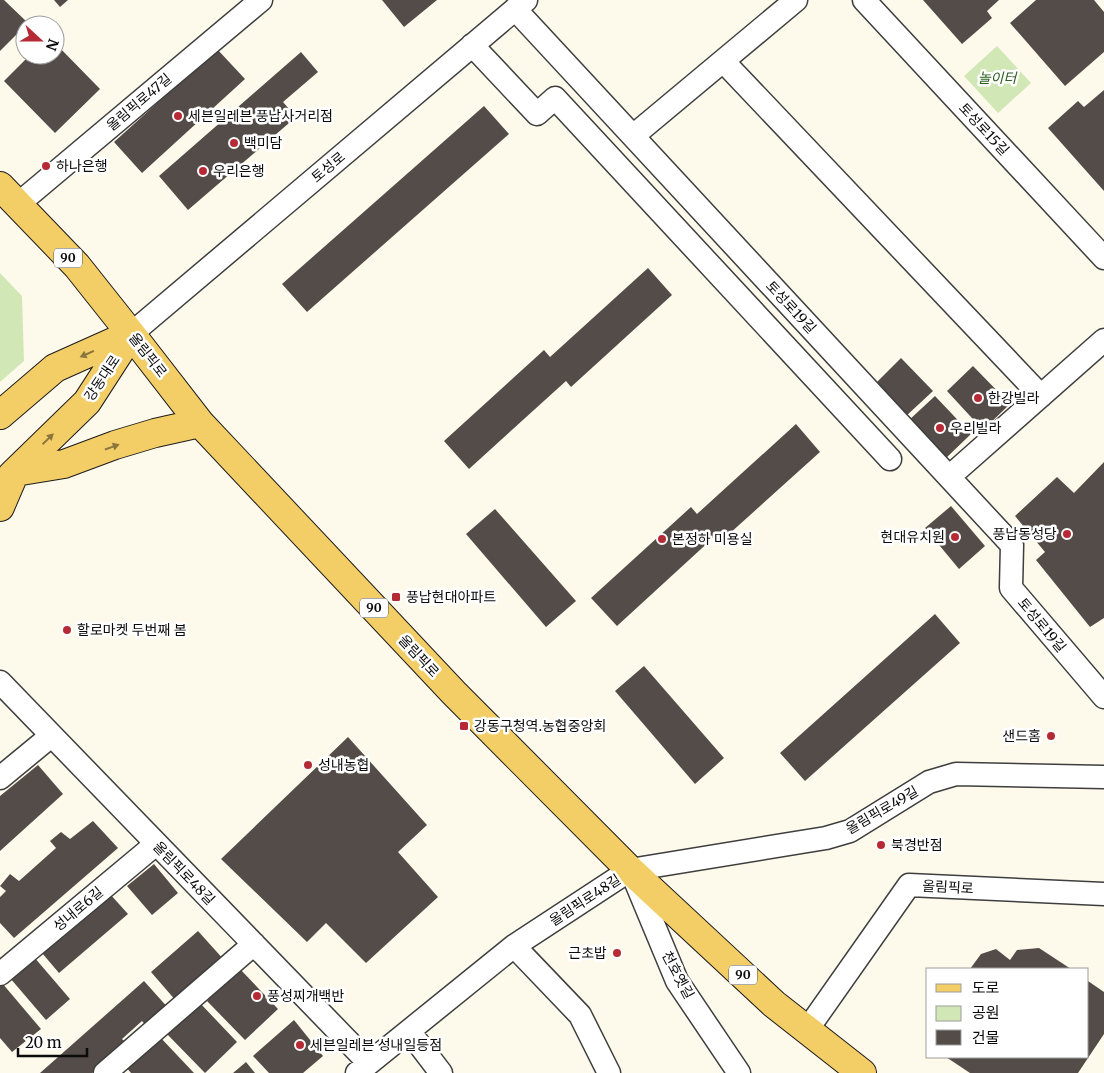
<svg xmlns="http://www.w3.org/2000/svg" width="1104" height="1073" font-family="Merriweather,'Noto Sans KR',serif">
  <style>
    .green { fill: #d1e7b6 }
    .building { fill: #544c48 }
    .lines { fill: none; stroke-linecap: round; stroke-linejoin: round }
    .minor-casing { stroke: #3e3e3e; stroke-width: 25 }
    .major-casing { stroke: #1c1c1c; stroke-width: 30 }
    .minor { stroke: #fff; stroke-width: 22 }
    .major { stroke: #f3cd66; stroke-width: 28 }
    .oneway { fill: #8b763d }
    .poi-dot { fill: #b52a34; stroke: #fff; stroke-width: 2 }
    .labels { text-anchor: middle; stroke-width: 5; stroke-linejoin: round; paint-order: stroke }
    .shield { fill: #fff; stroke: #545454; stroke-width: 1 }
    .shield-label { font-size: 12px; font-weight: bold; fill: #0b0b0b }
    .park-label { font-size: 14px; font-style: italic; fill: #2e601f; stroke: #fff }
    .street-label { font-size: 14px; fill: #0b0b0b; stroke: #fff }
    .poi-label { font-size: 14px; fill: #0b0b0b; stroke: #fff; text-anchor: start }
  </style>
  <rect width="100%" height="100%" fill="#fefaeb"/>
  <path class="green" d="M997 46 1031 83 998 113 964 76Z
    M0 273 22 296 24 361 0 382Z"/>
  <path class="building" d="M0 0H4L28 23 0 51Z
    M54 0H68L60 7Z
    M382 0H437L404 27Z
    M923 0H999L987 11 992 18 962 44Z
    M1036 0H1094L1104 12V52L1065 86 1010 23Z
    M55 43 100 89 55 133 4 81 30 55H55Z
    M217 49 245 79 142 173 114 142Z
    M301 52 318 72 283 102 296 117 188 210 159 176Z
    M1104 90V191L1048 128 1078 101 1084 107Z
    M484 106 509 134 307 312 282 284Z
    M648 268 672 295 571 387 566 381 469 469 444 441 544 350 550 357Z
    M901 358 933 391 905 417 874 385Z
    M973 366 1010 404 983 430 947 391Z
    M935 396 971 434 945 459 908 421Z
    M796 424 820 452 718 544 713 538 617 626 591 598 691 507 697 514Z
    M1104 462V618L1090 627 1036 560 1045 552 1015 516 1057 477 1074 493Z
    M951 506 985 546 959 569 925 528Z
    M495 509 576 601 546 627 466 534Z
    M935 614 960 643 805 781 780 753Z
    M644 666 724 758 695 784 615 691Z
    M348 737 427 825 398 852 438 897 366 963 326 923 307 942 221 859Z
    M38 765 63 794 0 851V796Z
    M93 821 118 848 14 938 0 923V897L6 891 0 886 10 874 19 881 56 848 50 841 61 832 70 839Z
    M154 864 178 893 152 915 127 886Z
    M110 894 128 914 59 973 42 953Z
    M198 931 225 961 177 1002 151 972Z
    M1039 948 1071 969H970L981 954 996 949 1010 960 1017 950Z
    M34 957 70 999 46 1020 10 978Z
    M240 969 278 1009 245 1040 207 1001Z
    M144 981 170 1010 149 1029 142 1021 122 1039 126 1043 92 1073H40Z
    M1088 981 1104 992V1034L1078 1073H970L946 1057H1088Z
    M2 983 41 1029 12 1052 0 1038V985Z
    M199 1002 237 1042 205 1073 167 1034Z
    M294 1020 323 1056 303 1073H269L253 1056Z
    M159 1036 194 1073H131L126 1067Z
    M246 1062 255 1073H233Z"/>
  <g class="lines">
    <g class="minor-casing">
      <path id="minor" d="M864 0 1104 258
        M515 9 1012 545 1011 588 1104 697
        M472 45 537 114 555 98 890 459
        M723 61 1041 396
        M633 136 796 0
        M17 205 261 0
        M131 334 526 0
        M949 477 1104 340
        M0 682 369 1063
        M0 778 51 736
        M632 873 677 981 739 1073
        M514 946 580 1015 609 1073
        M0 974 156 844
        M807 1030 909 885 1104 894
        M409 1031 441 1073
        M105 1073 254 944
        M357 1073 514 946 630 870 826 838 850 831 929 782 956 774 1104 777"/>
    </g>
    <g class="major-casing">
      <path id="major" d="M0 186 77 266 131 334 200 423 454 693 630 870 774 1004 862 1073
        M0 415 55 368 131 334
        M12 475 87 402 131 334
        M0 507 15 472 64 464 115 445 155 433 200 423"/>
    </g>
    <use href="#minor" class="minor"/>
    <use href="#major" class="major"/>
  </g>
  <defs><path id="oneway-solid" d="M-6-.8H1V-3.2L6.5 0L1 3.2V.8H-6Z" transform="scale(1.25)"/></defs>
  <g class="oneway">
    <use href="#oneway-solid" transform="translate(87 354) rotate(156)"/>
    <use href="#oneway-solid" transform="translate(48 439) rotate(-44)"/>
    <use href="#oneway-solid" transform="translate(112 447) rotate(-19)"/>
  </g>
  <g class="poi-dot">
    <circle cx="178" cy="116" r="5"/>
    <circle cx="234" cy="143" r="5"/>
    <circle cx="46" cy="166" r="5"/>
    <circle cx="203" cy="171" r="5"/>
    <circle cx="978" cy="398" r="5"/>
    <circle cx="940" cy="428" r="5"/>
    <circle cx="1067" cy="534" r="5"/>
    <circle cx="955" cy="537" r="5"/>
    <circle cx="662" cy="539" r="5"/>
    <rect x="391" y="592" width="10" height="10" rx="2.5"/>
    <circle cx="67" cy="630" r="5"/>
    <rect x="459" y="721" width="10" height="10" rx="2.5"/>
    <circle cx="1051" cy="736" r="5"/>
    <circle cx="308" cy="765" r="5"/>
    <circle cx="881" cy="845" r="5"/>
    <circle cx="617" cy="953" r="5"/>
    <circle cx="257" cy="996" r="5"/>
    <circle cx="300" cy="1045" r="5"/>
  </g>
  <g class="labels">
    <g class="shield">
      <rect x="54" y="248.5" width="28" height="19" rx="4"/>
      <rect x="360" y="598.5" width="28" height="19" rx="4"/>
      <rect x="729" y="965.5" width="28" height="19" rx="4"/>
    </g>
    <g class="shield-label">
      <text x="68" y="262">90</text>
      <text x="374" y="612">90</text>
      <text x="743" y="979">90</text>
    </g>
    <g class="park-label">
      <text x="997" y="83">놀이터</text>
    </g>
    <g class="street-label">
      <text transform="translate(139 102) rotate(-40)" y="5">올림픽로47길</text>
      <text transform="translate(984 129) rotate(47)" y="5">토성로15길</text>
      <text transform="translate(328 167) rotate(-40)" y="5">토성로</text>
      <text transform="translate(791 307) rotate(47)" y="5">토성로19길</text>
      <text transform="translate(148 355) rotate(52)" y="5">올림픽로</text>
      <text transform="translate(102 378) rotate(-56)" y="5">강동대로</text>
      <text transform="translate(1042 625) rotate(50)" y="5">토성로19길</text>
      <text transform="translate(419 656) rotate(47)" y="5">올림픽로</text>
      <text transform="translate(882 810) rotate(-30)" y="5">올림픽로49길</text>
      <text transform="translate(184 873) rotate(46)" y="5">올림픽로48길</text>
      <text transform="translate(948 887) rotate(3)" y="5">올림픽로</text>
      <text transform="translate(585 900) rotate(-33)" y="5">올림픽로48길</text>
      <text transform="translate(78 909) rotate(-40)" y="5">성내로6길</text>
      <text transform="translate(678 975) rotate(62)" y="5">천호옛길</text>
    </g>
    <g class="poi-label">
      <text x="188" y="121">세븐일레븐 풍납사거리점</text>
      <text x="244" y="148">백미담</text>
      <text x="56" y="171">하나은행</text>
      <text x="213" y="176">우리은행</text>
      <text x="988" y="403">한강빌라</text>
      <text x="950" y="433">우리빌라</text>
      <text x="1057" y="539" text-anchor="end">풍납동성당</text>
      <text x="945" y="542" text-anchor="end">현대유치원</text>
      <text x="672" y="544">본정하 미용실</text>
      <text x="406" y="602">풍납현대아파트</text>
      <text x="77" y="635">할로마켓 두번째 봄</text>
      <text x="474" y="731">강동구청역.농협중앙회</text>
      <text x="1041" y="741" text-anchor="end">샌드홈</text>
      <text x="318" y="770">성내농협</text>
      <text x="891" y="850">북경반점</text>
      <text x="607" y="958" text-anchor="end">근초밥</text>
      <text x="267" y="1001">풍성찌개백반</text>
      <text x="310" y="1050">세븐일레븐 성내일등점</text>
    </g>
  </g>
  <rect x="926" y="968" width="162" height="90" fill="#ffffff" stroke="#9d9d9d"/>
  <rect x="936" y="984" width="25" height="8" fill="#f3cd66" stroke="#9d9d9d"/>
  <text x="972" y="993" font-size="15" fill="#0b0b0b">도로</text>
  <rect x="936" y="1006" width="25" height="15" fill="#d1e7b6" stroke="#9d9d9d"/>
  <text x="972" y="1018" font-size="15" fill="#0b0b0b">공원</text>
  <rect x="936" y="1030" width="25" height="15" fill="#544c48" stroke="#9d9d9d"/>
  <text x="972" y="1043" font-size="15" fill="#0b0b0b">건물</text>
  <g transform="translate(40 40) rotate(111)"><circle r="24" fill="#ffffff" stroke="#9d9d9d"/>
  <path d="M0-4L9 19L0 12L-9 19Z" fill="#b52a34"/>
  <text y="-8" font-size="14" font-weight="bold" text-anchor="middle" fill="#0b0b0b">N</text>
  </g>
  <path d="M18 1048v8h69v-8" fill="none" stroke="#0b0b0b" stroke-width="2.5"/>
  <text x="25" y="1048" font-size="15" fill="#0b0b0b" stroke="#ffffff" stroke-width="4" paint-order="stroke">20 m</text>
</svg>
